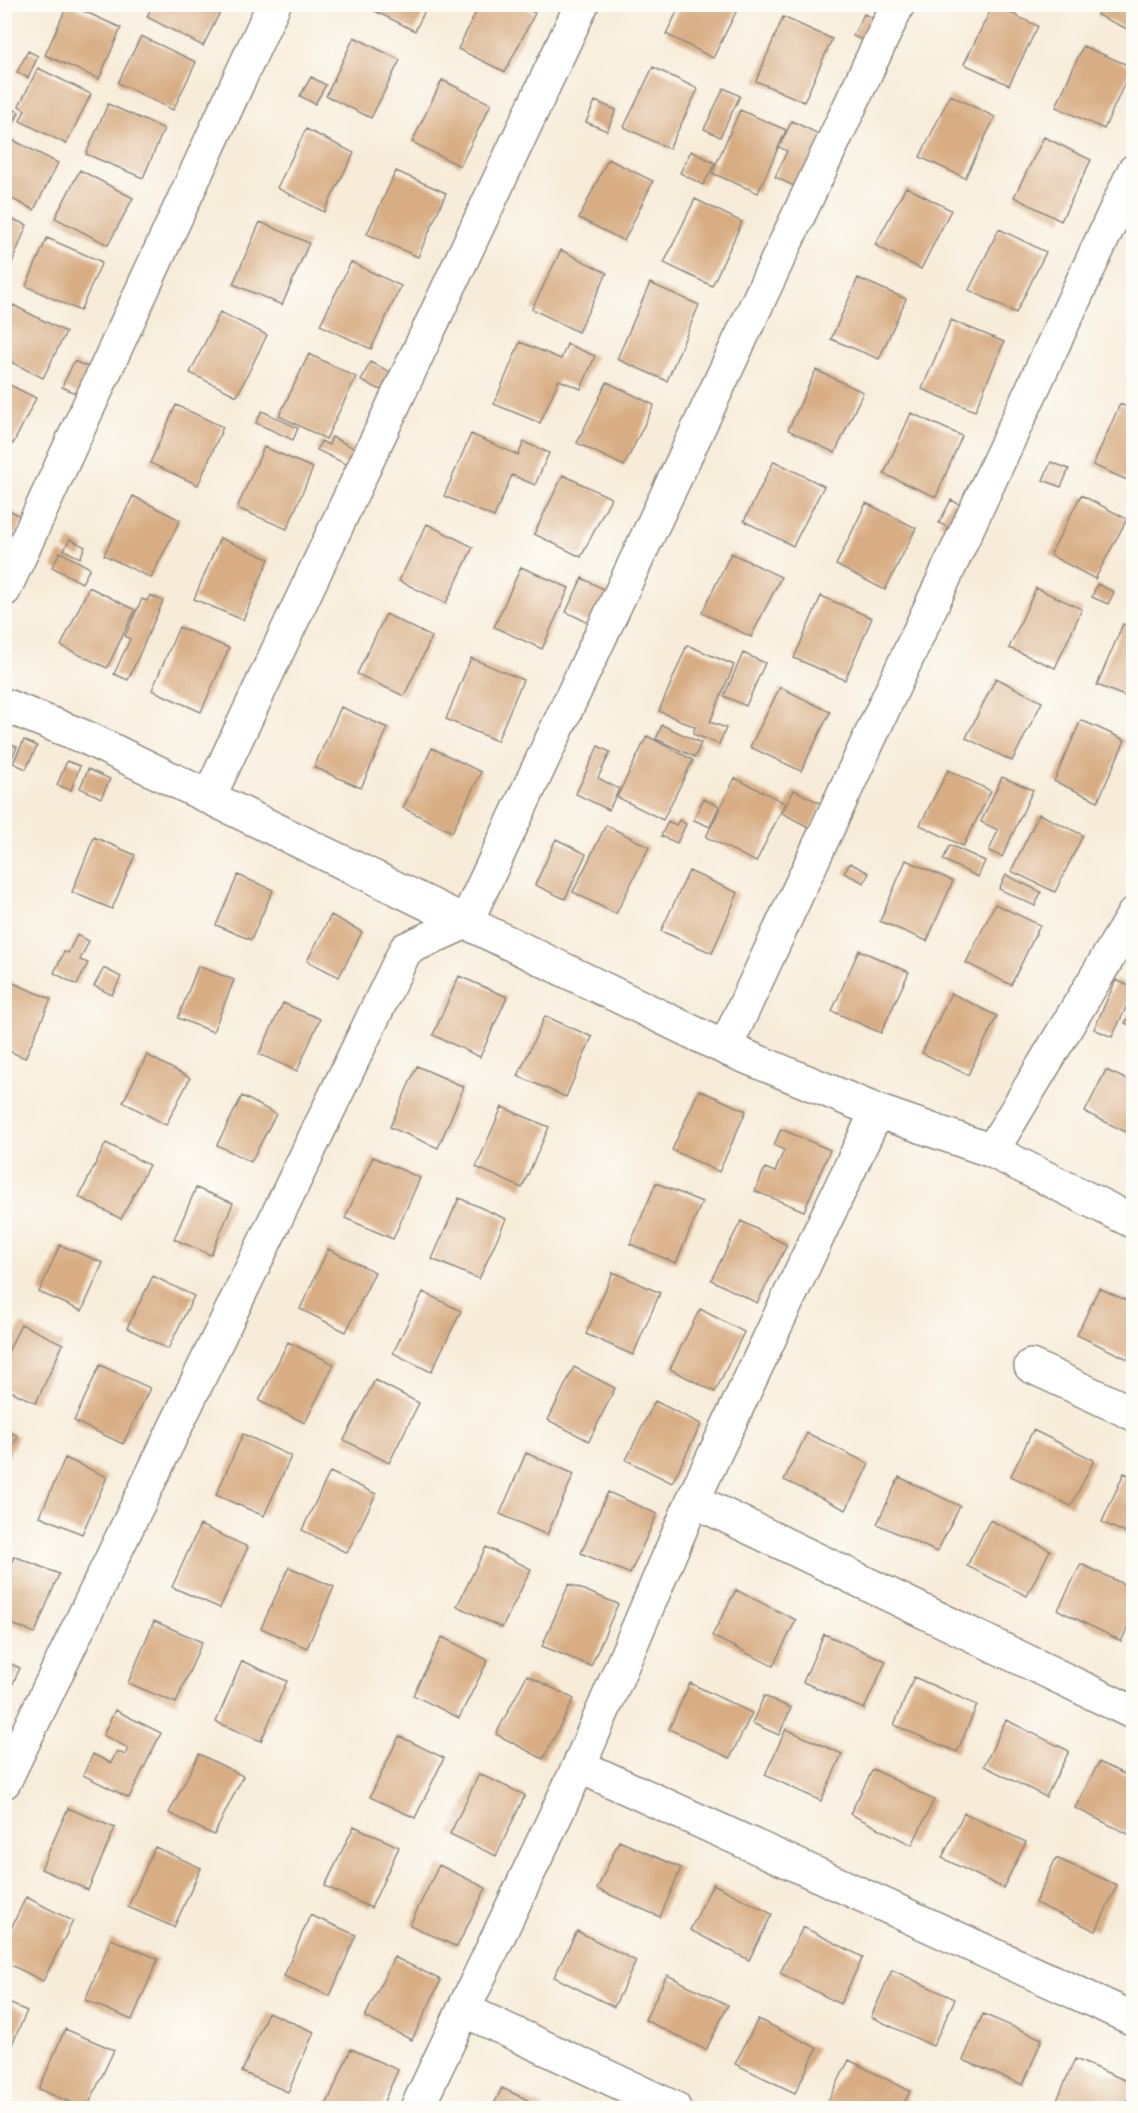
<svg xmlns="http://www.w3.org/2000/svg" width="1138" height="2113" font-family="'Indie Flower',sans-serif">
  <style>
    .building { fill: #d8ad84 }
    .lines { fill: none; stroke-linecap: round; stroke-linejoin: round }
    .street-casing { stroke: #918c82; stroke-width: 36 }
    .street { stroke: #fff; stroke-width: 33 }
  </style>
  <rect width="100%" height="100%" fill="#fdfcf7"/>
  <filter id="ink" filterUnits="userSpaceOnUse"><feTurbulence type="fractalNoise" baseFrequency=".0167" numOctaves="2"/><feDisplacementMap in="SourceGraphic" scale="12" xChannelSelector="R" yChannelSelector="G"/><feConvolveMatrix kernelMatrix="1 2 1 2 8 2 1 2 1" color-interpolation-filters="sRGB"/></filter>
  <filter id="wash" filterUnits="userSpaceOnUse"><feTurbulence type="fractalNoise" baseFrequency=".008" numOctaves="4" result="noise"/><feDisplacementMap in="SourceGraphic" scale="24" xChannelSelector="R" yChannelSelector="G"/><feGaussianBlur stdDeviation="1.35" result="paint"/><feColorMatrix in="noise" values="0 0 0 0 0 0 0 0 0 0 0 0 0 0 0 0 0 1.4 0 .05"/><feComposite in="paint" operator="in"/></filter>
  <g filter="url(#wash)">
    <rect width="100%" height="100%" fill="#f7ecd9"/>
    <g id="blocks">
      <path class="building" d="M68 4 121 28 99 79 45 55Z
        M153 4H224L203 46 147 17Z
        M368 4H428L415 31 367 7Z
        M480 4H517L535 13 505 72 458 49Z
        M681 4H740L713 58 666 34Z
        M1102 4H1134V32L1097 15Z
        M993 5 1038 26 1009 85 964 64Z
        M864 14 881 22 871 44 853 36Z
        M783 17 832 39 804 102 756 81Z
        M141 36 196 62 173 110 118 83Z
        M354 37 400 60 371 118 326 96Z
        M1083 46 1132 67 1104 129 1056 107Z
        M28 51 38 56 28 78 17 72Z
        M653 67 698 89 669 149 624 127Z
        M38 68 91 94 66 144 20 121 25 110 19 106Z
        M311 77 326 85 315 104 300 96Z
        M442 80 491 104 460 166 412 142Z
        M724 88 740 96 720 137 704 129Z
        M950 95 995 117 965 178 920 157Z
        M595 101 616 110 607 131 586 122Z
        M108 104 164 129 143 178 86 154Z
        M4 105 19 112 12 127 4 124Z
        M740 110 786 130 758 193 712 173Z
        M792 121 823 136 798 188 775 177 787 151 779 147Z
        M306 129 354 153 324 212 277 188Z
        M1044 137 1091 160 1061 221 1014 197Z
        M9 138 58 163 34 210 4 195V146Z
        M691 151 715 163 703 185 680 173Z
        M608 159 653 181 624 241 579 218Z
        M80 170 133 198 108 245 55 218Z
        M396 171 446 193 418 257 367 234Z
        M906 187 951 210 921 269 875 245Z
        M695 199 742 222 712 286 664 263Z
        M4 216 27 225 7 275 4 274Z
        M260 222 309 243 282 305 233 284Z
        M999 229 1046 252 1016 313 969 290Z
        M47 238 102 262 80 311 26 286Z
        M561 250 607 273 578 332 532 309Z
        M351 262 401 286 371 349 320 325Z
        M858 278 906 299 879 359 831 339Z
        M650 283 699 305 667 381 617 359Z
        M13 305 66 332 43 378 5 359V321Z
        M220 312 267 335 237 396 190 373Z
        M951 320 1004 342 975 411 922 389Z
        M520 342 561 359 567 344 595 356 581 389 559 380 540 423 494 404Z
        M309 354 356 377 326 439 279 416Z
        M74 361 92 369 80 395 62 387Z
        M370 362 401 377 392 395 361 381Z
        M816 370 863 392 835 453 788 430Z
        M4 382 36 398 13 444 4 440Z
        M607 382 654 405 624 466 577 443Z
        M1120 404 1134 410V483L1093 465Z
        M176 405 223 427 198 485 150 463Z
        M262 411 298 428 293 440 256 423Z
        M911 413 962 436 936 497 884 474Z
        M471 434 518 455 524 442 549 453 535 485 512 475 494 517 444 496Z
        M332 437 362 452 354 468 317 450 321 441 329 445Z
        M264 447 313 468 287 529 237 508Z
        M774 461 824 486 793 546 744 521Z
        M1051 462 1069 469 1061 487 1043 480Z
        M563 475 611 498 581 557 534 534Z
        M1081 495 1127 519 1095 579 1050 555Z
        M133 496 180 520 151 578 104 555Z
        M951 500 969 509 957 532 939 523Z
        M866 503 916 528 885 590 836 565Z
        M5 508 24 518 15 535 5 529Z
        M427 524 473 547 446 603 399 581Z
        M220 538 269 559 243 620 194 599Z
        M70 539 85 547 80 558 64 550Z
        M60 552 90 568 82 583 52 567Z
        M731 553 781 577 751 637 702 613Z
        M521 567 569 588 542 649 494 627Z
        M582 578 611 593 595 626 566 612Z
        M1097 584 1114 592 1108 604 1092 597Z
        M89 587 135 610 107 668 61 646Z
        M1036 588 1082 609 1055 668 1009 648Z
        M150 595 163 601 128 680 114 674 130 639 125 636 142 599 147 601Z
        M821 596 872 618 845 680 794 658Z
        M386 614 432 637 404 696 357 674Z
        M1123 624 1134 628V700L1097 685Z
        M179 627 229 648 201 712 152 690Z
        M687 645 734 665 710 722 726 728 719 744 693 734 695 727 659 711Z
        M743 653 765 663 746 706 724 696Z
        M471 658 523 680 497 741 446 719Z
        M996 678 1042 702 1012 761 966 738Z
        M780 687 830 712 801 771 750 747Z
        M341 707 388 728 361 788 314 767Z
        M1081 720 1125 740 1098 801 1054 781Z
        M662 725 701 743 695 757 656 739Z
        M4 733 9 735 5 741 17 747 9 764 4 762Z
        M647 736 693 760 663 820 617 797Z
        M24 740 37 746 26 769 13 763Z
        M598 746 610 752 598 778 619 789 609 810 576 794Z
        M432 748 481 772 452 832 403 808Z
        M67 761 80 766 71 790 57 785Z
        M88 769 110 779 101 798 80 788Z
        M948 770 991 791 963 846 920 825Z
        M1002 777 1033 790 1002 857 989 851 998 830 981 822Z
        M735 778 785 803 756 862 706 837Z
        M794 790 822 804 810 828 782 813Z
        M703 799 719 806 710 827 694 820Z
        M1039 814 1083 835 1055 892 1011 871Z
        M679 820 686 824 677 843 661 836 668 821 676 825Z
        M606 825 649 847 616 914 573 892Z
        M94 837 135 855 112 909 72 892Z
        M556 839 586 854 565 899 535 885Z
        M950 845 985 861 978 877 943 860Z
        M906 860 953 881 927 941 880 921Z
        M850 863 869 873 864 883 844 873Z
        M689 871 738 893 712 953 661 931Z
        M238 875 273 890 251 940 216 925Z
        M1006 875 1041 892 1035 906 999 889Z
        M995 904 1040 925 1011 985 966 963Z
        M331 915 362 932 339 977 307 961Z
        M77 935 89 941 80 960 88 963 77 985 54 973 64 952 68 953Z
        M859 950 909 972 881 1033 832 1011Z
        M198 966 234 980 213 1032 178 1018Z
        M104 968 121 977 112 995 94 986Z
        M459 976 507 997 480 1057 433 1035Z
        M6 980 51 999 25 1058 4 1049V984Z
        M1116 980 1134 988V991L1112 1037 1094 1029Z
        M951 993 997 1016 968 1075 922 1053Z
        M283 1003 320 1019 297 1071 259 1054Z
        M1134 1006V1027L1125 1023Z
        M545 1016 592 1037 566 1097 518 1076Z
        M147 1055 190 1078 166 1125 123 1102Z
        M417 1066 464 1087 438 1148 390 1127Z
        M1106 1070 1134 1083V1136L1085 1112Z
        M699 1090 746 1111 719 1172 672 1150Z
        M242 1096 276 1114 251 1162 217 1145Z
        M502 1107 549 1127 522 1188 476 1167Z
        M781 1129 830 1150 804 1211 755 1191 765 1168 775 1172 784 1150 774 1145Z
        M106 1143 149 1165 121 1219 79 1197Z
        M373 1157 420 1178 393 1239 345 1218Z
        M656 1183 702 1202 676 1263 630 1244Z
        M196 1188 233 1203 211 1255 174 1239Z
        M459 1198 506 1219 479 1279 432 1259Z
        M741 1221 787 1245 757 1303 711 1280Z
        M60 1245 103 1263 82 1311 39 1292Z
        M328 1249 375 1272 346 1332 300 1309Z
        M613 1272 660 1293 633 1355 586 1334Z
        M153 1276 194 1296 168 1349 127 1328Z
        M1099 1288 1134 1304V1362L1077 1335Z
        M423 1292 461 1311 431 1372 393 1353Z
        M700 1309 744 1332 715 1392 670 1369Z
        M21 1324 63 1344 36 1403 4 1388V1361Z
        M288 1342 334 1364 305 1423 259 1401Z
        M100 1365 150 1388 123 1444 74 1421Z
        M574 1367 615 1388 589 1441 548 1420Z
        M375 1380 419 1403 389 1463 344 1440Z
        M655 1401 701 1424 672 1483 626 1460Z
        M4 1429 18 1436 4 1465Z
        M1033 1430 1094 1460 1071 1506 1011 1476Z
        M807 1433 869 1464 846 1510 784 1480Z
        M243 1434 291 1456 264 1516 216 1495Z
        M526 1453 574 1474 547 1535 500 1514Z
        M65 1458 107 1477 82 1534 40 1516Z
        M330 1472 376 1494 347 1553 302 1530Z
        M1124 1473 1134 1477V1537L1102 1522Z
        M899 1477 960 1506 937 1552 877 1524Z
        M608 1492 657 1514 630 1574 581 1553Z
        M990 1520 1050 1550 1027 1596 967 1566Z
        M200 1525 248 1547 220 1608 172 1587Z
        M486 1547 531 1569 502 1628 457 1606Z
        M14 1556 59 1574 35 1633 4 1621V1579Z
        M1081 1564 1134 1589V1615L1121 1641 1058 1610Z
        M289 1567 334 1587 307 1648 261 1628Z
        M569 1584 618 1604 591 1666 542 1646Z
        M736 1590 796 1620 773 1666 712 1636Z
        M154 1621 202 1642 176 1703 128 1683Z
        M824 1634 886 1661 864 1709 803 1682Z
        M442 1637 488 1660 459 1718 413 1695Z
        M4 1661 20 1668 4 1703Z
        M242 1661 287 1681 261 1741 216 1722Z
        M527 1675 574 1699 543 1759 496 1734Z
        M914 1677 977 1705 957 1752 894 1725Z
        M690 1683 752 1713 730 1758 669 1729Z
        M764 1696 791 1708 779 1735 752 1723Z
        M115 1710 161 1733 129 1798 83 1775 93 1754 111 1763 117 1751 125 1755 128 1748 103 1735Z
        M1006 1720 1069 1751 1046 1797 984 1766Z
        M786 1729 842 1754 821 1801 765 1775Z
        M399 1736 444 1758 415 1818 370 1797Z
        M199 1754 243 1776 214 1835 169 1813Z
        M1099 1762 1134 1779V1837L1075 1808Z
        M873 1769 934 1800 912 1845 850 1814Z
        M479 1774 525 1795 496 1856 450 1834Z
        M68 1808 115 1828 88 1890 41 1869Z
        M964 1813 1026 1842 1003 1888 942 1858Z
        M354 1826 399 1847 371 1908 325 1886Z
        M619 1841 681 1868 660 1917 597 1889Z
        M155 1847 201 1868 174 1927 128 1907Z
        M1056 1858 1117 1885 1096 1931 1035 1903Z
        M439 1865 486 1888 457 1947 410 1925Z
        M713 1884 772 1914 749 1960 690 1930Z
        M26 1897 73 1921 43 1981 5 1962V1941Z
        M310 1915 356 1935 330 1996 284 1976Z
        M803 1927 863 1957 840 2004 780 1973Z
        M577 1931 636 1961 614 2007 554 1977Z
        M111 1939 158 1959 132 2020 85 2000Z
        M394 1957 441 1980 412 2040 365 2017Z
        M892 1970 955 1999 933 2046 871 2017Z
        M667 1975 728 2005 706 2050 645 2020Z
        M4 2001 27 2011 4 2062Z
        M268 2012 314 2032 288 2092 242 2072Z
        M983 2014 1042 2039 1023 2085 963 2060Z
        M758 2019 817 2048 795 2093 735 2064Z
        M65 2029 114 2050 87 2108H83L39 2089Z
        M351 2049 398 2070 381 2108H325Z
        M1075 2059 1134 2084 1124 2108 1054 2107Z
        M849 2060 910 2091 902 2108H829L825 2107Z
        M502 2088 545 2108H492Z"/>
    </g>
  </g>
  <g filter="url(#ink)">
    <use href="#blocks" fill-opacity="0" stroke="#918c82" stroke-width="1.5"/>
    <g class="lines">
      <g class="street-casing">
        <path id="street" d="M4 590 274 4
          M4 705 87 738 725 1048
          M209 797 582 4
          M877 1111 992 1151 1134 1222
          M992 1151 1134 914
          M1031 1366 1134 1414
          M693 1500 1134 1713
          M579 1766 1134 2019
          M4 1782 406 949 466 922 898 4
          M464 2010 674 2108
          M417 2108 579 1766 693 1500 877 1111 725 1048 1134 171"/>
      </g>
      <use href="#street" class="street"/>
    </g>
  </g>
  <rect width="1138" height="2113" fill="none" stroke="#fdfcf7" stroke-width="24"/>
</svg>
